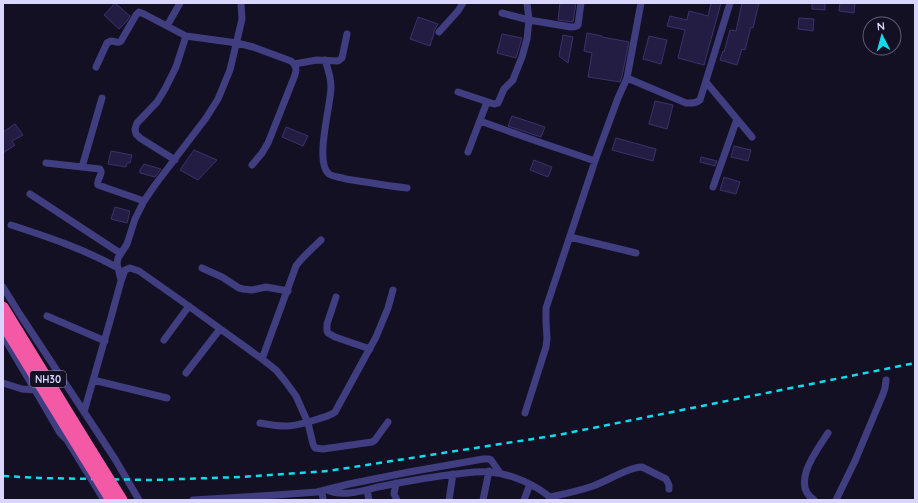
<svg xmlns="http://www.w3.org/2000/svg" width="918" height="503" font-family="Quicksand,sans-serif">
  <style>
    .building { fill: #241d43; stroke: #3c316e }
    .lines { fill: none; stroke-linecap: round; stroke-linejoin: round }
    .minor { stroke: #403e80; stroke-width: 7 }
    .highway { stroke: #f459a6; stroke-width: 11 }
    .rail { stroke: #10dcee; stroke-width: 2.5; stroke-dasharray: 6 5; stroke-linecap: butt }
    .highway-bridge { stroke: #f459a6; stroke-width: 11 }
    .labels { text-anchor: middle; stroke-width: 3; stroke-linejoin: round; paint-order: stroke }
    .shield { fill: #131024; stroke: #9e9abb; stroke-width: 1 }
    .shield-label { font-size: 10px; font-weight: bold; fill: #d9d5fc }
  </style>
  <rect width="100%" height="100%" fill="#131024"/>
  <path class="building" d="M115 3 130 16 127 21 119 29 104 15Z
    M560 3H576L573 22 558 20Z
    M711 3H721L704 65 678 58 685 30 667 26 670 16 687 20 689 11 708 16Z
    M742 3H759L753 28 751 27 745 50 742 49 737 65 720 60 723 51 724 52 730 30 736 31Z
    M812 3H825V10L812 9Z
    M840 3H855L854 13 839 11Z
    M418 17 438 24 434 31V33L430 46 410 39Z
    M799 18 814 19 813 31 798 29Z
    M587 33 602 36V37L629 42 622 76 620 82 588 77 592 53 584 51Z
    M502 34 522 38 516 58 497 53Z
    M563 35 573 37 568 63 559 56Z
    M649 36 667 40 661 64 643 59Z
    M655 101 673 105 667 129 649 124Z
    M512 116 545 127 541 137 508 126Z
    M15 124 23 135 12 141 15 145 3 153V132Z
    M286 127 308 136 303 146 282 137Z
    M616 138 656 149 653 161 612 150Z
    M734 146 751 150 748 161 731 157Z
    M194 150 217 160 198 180 180 170Z
    M111 151 132 155 130 163H127L126 167 108 164Z
    M701 157 717 161 715 166 700 162Z
    M534 160 552 167 548 177 530 170Z
    M144 164 161 169 155 177 140 173V170Z
    M724 177 740 182 736 194 720 190Z
    M115 207 130 211 127 223 111 219Z"/>
  <g class="lines">
    <path class="minor" d="M502 13 529 20 571 27C574 27 577 27 578 25L581 3
      M167 26 180 3
      M439 32 458 11 463 3
      M325 60C328 69 331 77 331 87 331 105 314 162 329 174 333 177 341 177 346 179 367 182 387 186 407 188
      M294 64 317 60 338 61 342 58 347 34
      M96 67 107 43 111 41C115 41 118 44 121 41L136 15 139 12 144 14 186 36 237 43 253 47 291 61C296 65 297 69 295 75L268 143 262 153 252 165
      M627 78 686 103C692 103 695 104 700 100L730 3
      M706 82 752 137
      M458 92 494 104 498 103 504 89 513 80 514 77 522 57 527 39 529 20 527 3
      M480 121 542 143 595 161
      M468 152 487 102
      M175 160 140 138 136 134 135 129 137 123 157 102 165 89 176 67 186 36
      M46 163 100 169 101 171C102 176 96 181 98 185L144 201
      M82 167 102 98
      M713 187 737 119
      M30 194 120 253
      M11 225C48 237 84 249 118 268
      M570 237 636 253
      M202 268 222 277 239 288 243 289 252 290 266 287 288 291
      M121 280 117 264 118 258 127 244 135 219 144 201 155 185 206 118 218 99 230 70 242 19 241 3
      M3 287 19 313 115 459 139 500
      M336 297 327 324V331L328 333 335 337 370 349
      M47 316 105 341
      M3 336 35 390 60 433 67 440 104 500
      M164 340 189 306
      M262 359 296 266C303 256 312 249 321 240
      M186 373 220 329
      M93 380 167 398
      M3 383 22 389 35 390
      M84 412 110 321 121 281 125 270 130 268 139 271 183 302 262 359 276 370 285 381 296 396 308 423 313 444 315 448 323 449 372 442 375 440 388 422
      M525 413 546 347 547 338 546 322V308L597 155 618 98 627 78 641 3
      M260 423C285 428 294 427 318 419 324 417 330 416 335 412L376 337 388 308 393 290
      M396 483 394 494 397 500
      M327 490C343 497 361 491 378 487 407 481 436 476 465 473 473 472 482 471 490 472 512 474 537 485 553 500
      M367 490 369 500
      M322 491 323 500
      M550 497C564 494 579 491 593 486 607 481 629 467 642 467L666 479 669 485V489
      M193 500 276 495 317 492 349 484 409 472 483 459H489L491 460 500 473
      M449 500 453 474
      M483 500 489 471
      M524 500 530 484
      M814 500C790 484 817 450 828 433
      M836 500 855 461 883 394 885 388 886 380"/>
    <path class="highway" d="M3 307 92 452
      M3 324 84 456"/>
    <path class="rail" d="M3 476 39 478 153 480 241 477 328 471 558 435 915 363"/>
    <path class="highway-bridge" d="M92 452 122 500
      M84 456 111 500"/>
  </g>
  <g class="labels">
    <rect class="shield" x="30" y="371" width="36" height="16" rx="3"/>
    <g class="shield-label">
      <text x="48" y="383">NH30</text>
    </g>
  </g>
  <rect width="918" height="503" fill="none" stroke="#d9d5fc" stroke-width="8"/>
  <g transform="translate(882 36) rotate(354)"><circle r="19" fill="#131024" stroke="#625f7a"/>
  <path d="M0-3L7 15L0 10L-7 15Z" fill="#10dcee"/>
  <text y="-6" font-size="11" font-weight="bold" text-anchor="middle" fill="#d9d5fc">N</text>
  </g>
</svg>
